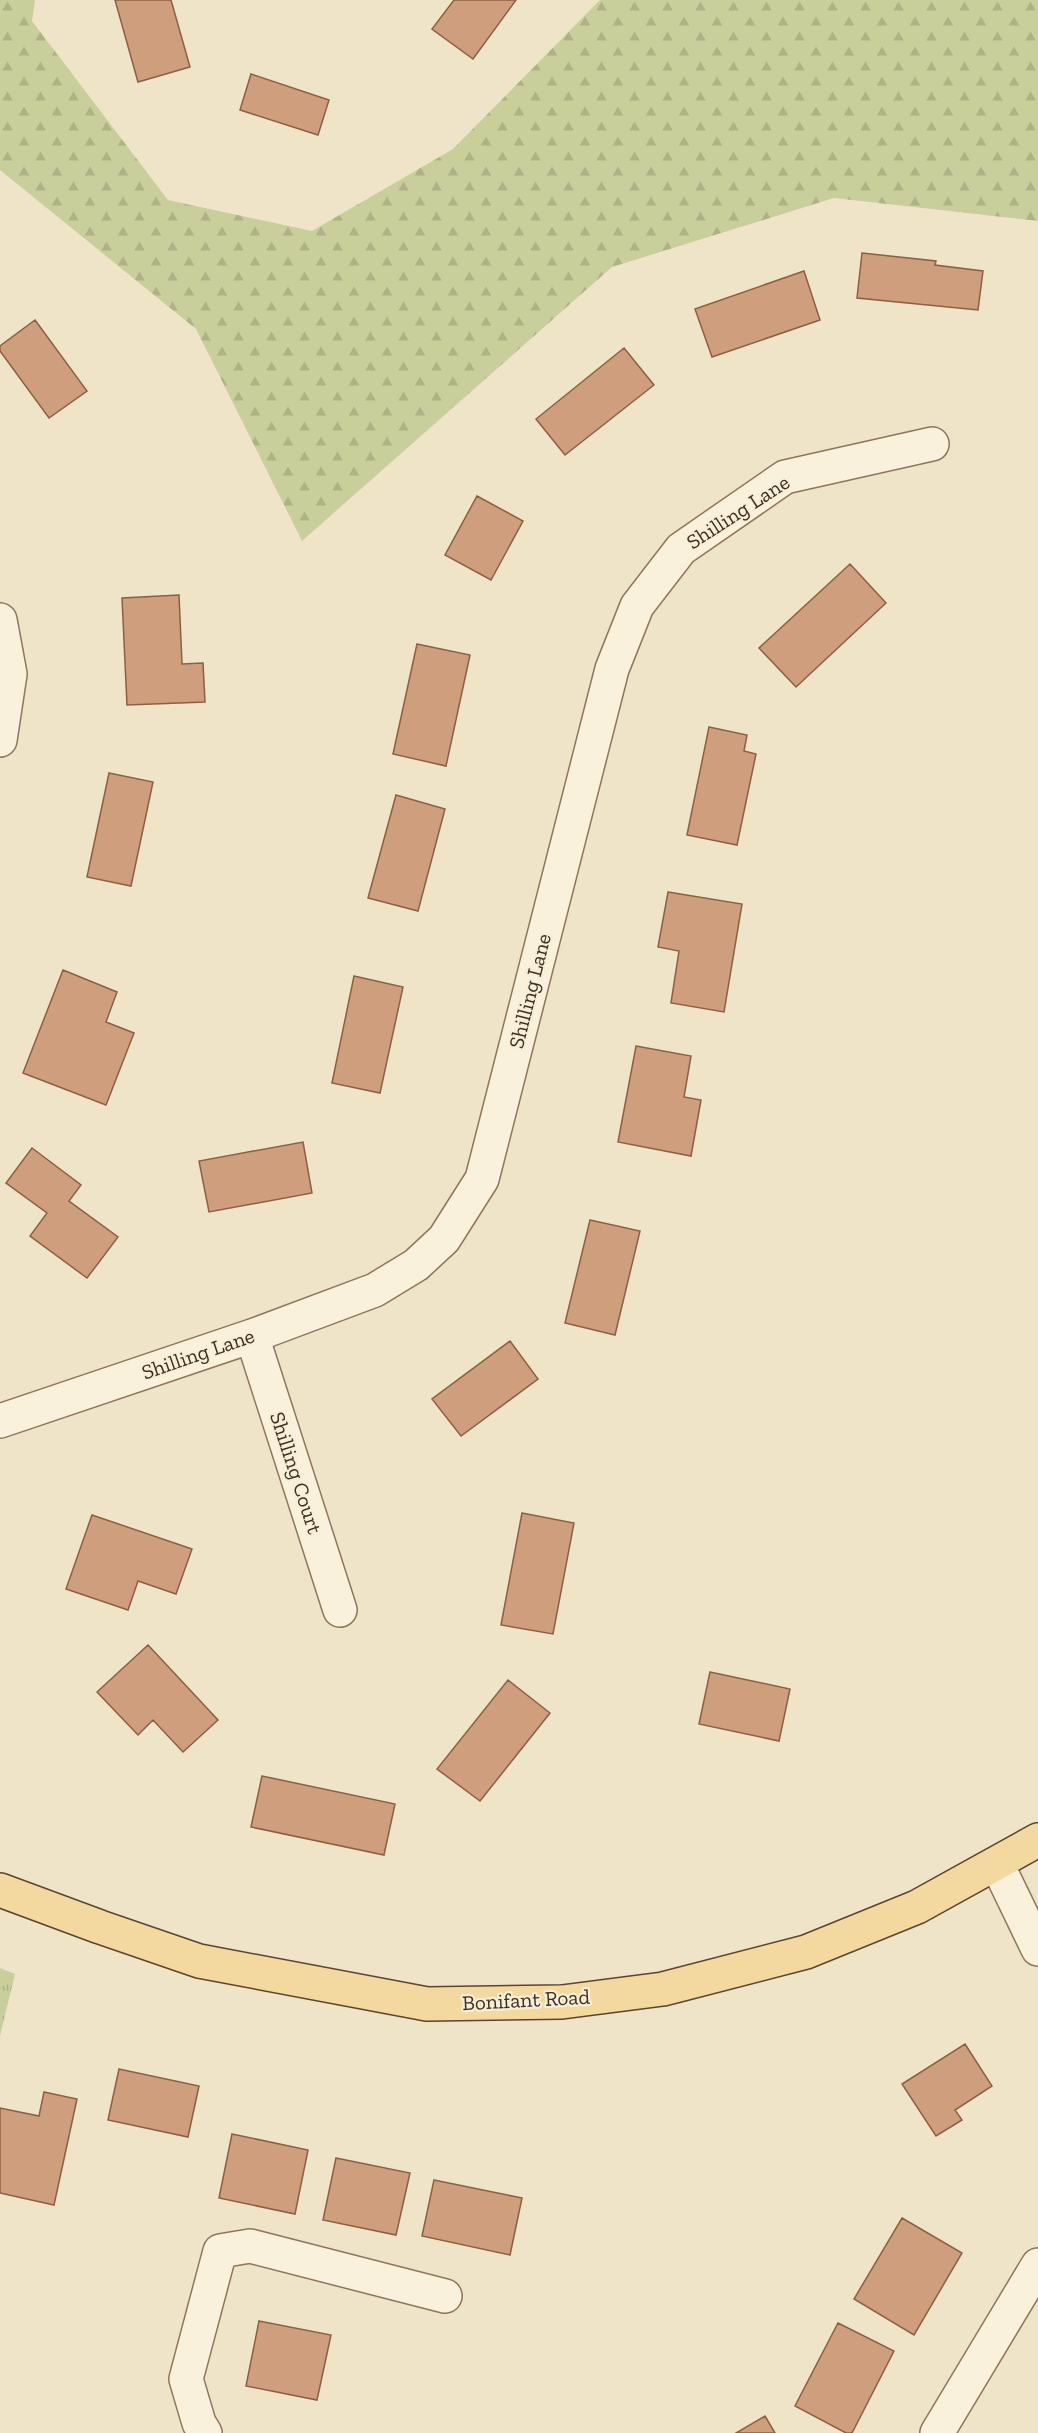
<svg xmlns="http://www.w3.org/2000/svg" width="1038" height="2433" font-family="'Zilla Slab',serif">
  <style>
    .grass { fill: url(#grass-tufts) }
    .forest { fill: url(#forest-firs) }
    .building { fill: #cf9f7d; stroke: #8d5f41; stroke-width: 1.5 }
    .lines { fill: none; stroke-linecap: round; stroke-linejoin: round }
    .minor-casing { stroke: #8d765c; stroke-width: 36 }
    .major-casing { stroke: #5b4430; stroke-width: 36 }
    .minor { stroke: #faf1dc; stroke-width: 33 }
    .major { stroke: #f3d9a0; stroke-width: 33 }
    .labels { text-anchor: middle; stroke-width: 4.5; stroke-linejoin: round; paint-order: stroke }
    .street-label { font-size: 21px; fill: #3d2e20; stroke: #f7eed8 }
  </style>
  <defs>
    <pattern id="grass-tufts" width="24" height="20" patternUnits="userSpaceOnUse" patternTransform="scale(1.5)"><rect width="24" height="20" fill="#c9cf9b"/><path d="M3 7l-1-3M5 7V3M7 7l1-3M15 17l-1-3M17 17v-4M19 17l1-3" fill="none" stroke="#aeb285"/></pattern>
    <pattern id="forest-firs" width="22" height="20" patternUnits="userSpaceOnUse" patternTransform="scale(1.5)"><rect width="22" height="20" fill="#c9cf9b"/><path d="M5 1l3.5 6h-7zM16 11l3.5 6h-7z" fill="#aeb285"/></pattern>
  </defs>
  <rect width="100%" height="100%" fill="#f0e4c8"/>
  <path class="grass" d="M0 1968 15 1974 0 2036Z"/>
  <path class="forest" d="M0 0H35L32 21 168 200 312 231 453 149 600 0H1038V221L834 198 612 267 302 541 196 329 0 170Z"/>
  <path class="building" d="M115 0H171L190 67 138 82Z
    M454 0H516L473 59 432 29Z
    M251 74 329 100 318 135 240 110Z
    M862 253 936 261 935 265 983 271 978 310 857 298Z
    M804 271 820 320 712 357 695 309Z
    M35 320 87 391 49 418 0 351V346Z
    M624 348 654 385 565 455 536 419Z
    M477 496 523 521 491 580 445 555Z
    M850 564 886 603 796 687 759 648Z
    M179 595 182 664 203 663 205 702 127 705 122 598Z
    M417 644 470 655 446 766 393 754Z
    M709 727 747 735 744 751 756 754 737 845 687 835Z
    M109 773 153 782 131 886 87 877Z
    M396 795 445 809 418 911 368 898Z
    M668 892 742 904 724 1012 671 1003 679 951 658 947Z
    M63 970 117 992 106 1022 134 1033 106 1105 23 1073Z
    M354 976 403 987 380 1093 332 1083Z
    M636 1046 691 1056 684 1097 701 1100 691 1156 618 1142Z
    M303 1142 312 1193 209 1212 199 1161Z
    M32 1148 81 1185 69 1201 118 1237 87 1278 30 1236 47 1213 6 1183Z
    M590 1220 640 1231 615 1335 565 1323Z
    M510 1341 538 1379 461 1436 432 1399Z
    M522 1513 574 1523 553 1634 501 1625Z
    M92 1515 192 1549 176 1594 138 1581 128 1610 66 1589Z
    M148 1645 218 1720 183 1752 153 1720 138 1735 97 1692Z
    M710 1672 790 1689 779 1741 699 1724Z
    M508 1680 550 1713 480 1801 437 1769Z
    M262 1776 395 1804 384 1855 251 1827Z
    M965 2044 992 2086 955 2110 962 2120 936 2136 902 2084Z
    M119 2069 199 2086 188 2137 108 2120Z
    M44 2092 77 2099 54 2205 0 2193V2108L39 2116Z
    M232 2134 308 2150 295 2214 219 2198Z
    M336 2158 410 2173 396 2235 323 2220Z
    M434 2180 522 2198 510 2255 422 2236Z
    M902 2218 962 2253 914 2335 854 2299Z
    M259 2321 331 2335 317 2400 246 2386Z
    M838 2323 894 2351 852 2433H846L795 2406Z
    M765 2416 775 2433H736Z"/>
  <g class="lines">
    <g class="minor-casing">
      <path id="minor" d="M0 620 10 674 0 740
        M252 1336 340 1610
        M0 1421 252 1336 375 1290 416 1265 444 1239 482 1179 612 669 637 606 681 549 785 477 932 444
        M997 1864 1038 1949
        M205 2433 199 2423 186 2379 220 2251 250 2246 445 2296
        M937 2433 1038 2265"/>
    </g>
    <g class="major-casing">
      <path id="major" d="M0 1890 100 1927 199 1961 427 2004 562 2002 663 1989 806 1952 917 1907 1038 1840"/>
    </g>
    <use href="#minor" class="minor"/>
    <use href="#major" class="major"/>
  </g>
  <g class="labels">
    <g class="street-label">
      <text transform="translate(738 512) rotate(-33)" y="7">Shilling Lane</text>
      <text transform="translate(530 991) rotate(-76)" y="7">Shilling Lane</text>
      <text transform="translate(198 1354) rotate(-19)" y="7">Shilling Lane</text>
      <text transform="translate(296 1473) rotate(72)" y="7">Shilling Court</text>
      <text transform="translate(526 2000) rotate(-3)" y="7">Bonifant Road</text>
    </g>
  </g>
</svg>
